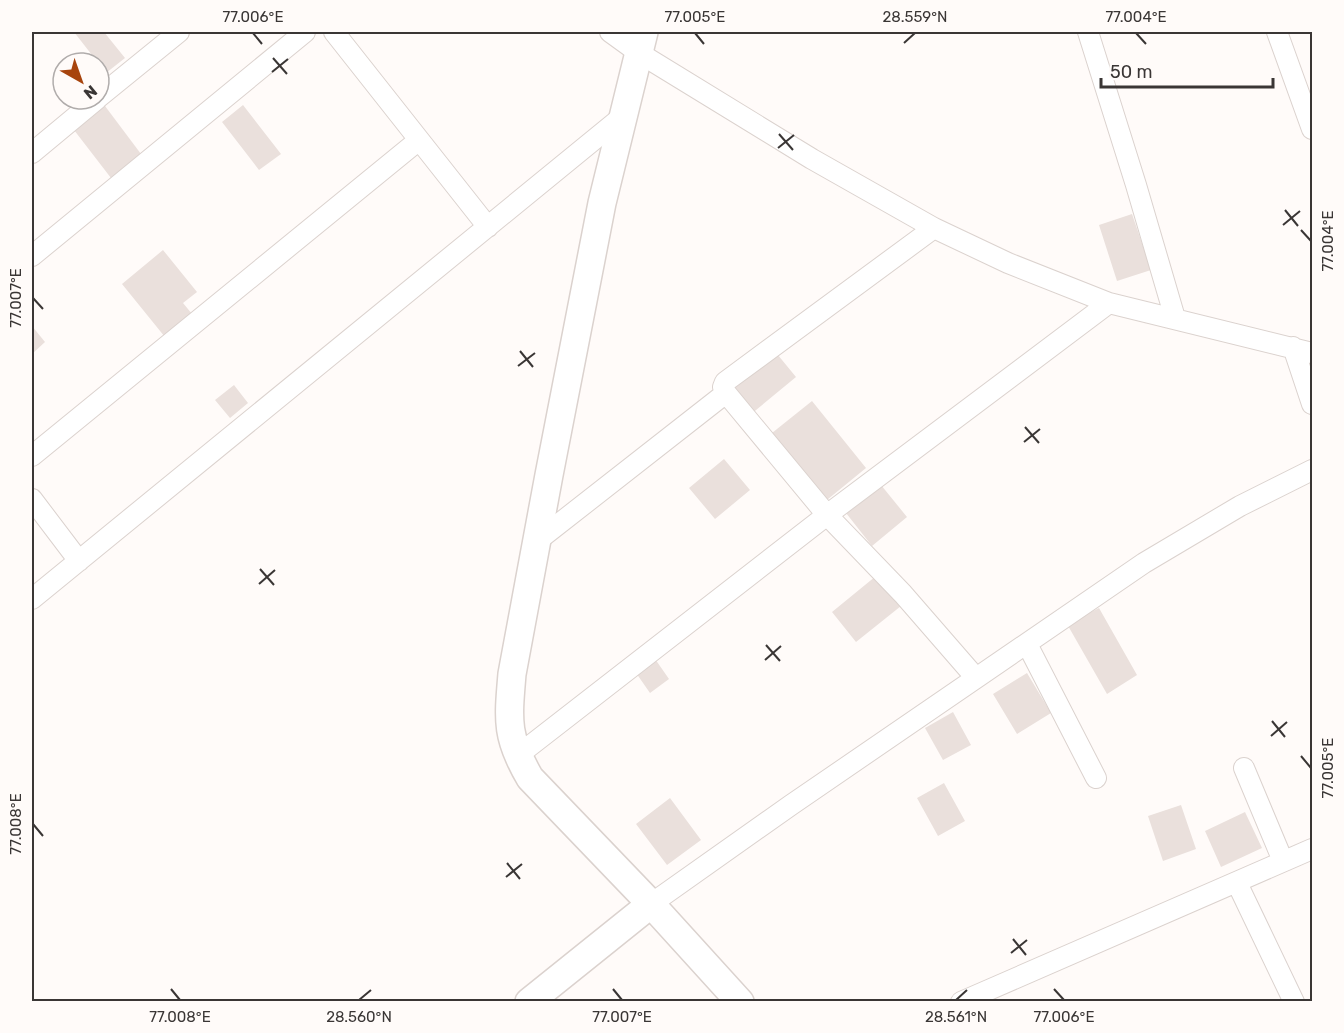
<svg xmlns="http://www.w3.org/2000/svg" width="1344" height="1033" font-family="Rubik,sans-serif">
  <style>
    .building { fill: #eae0dc }
    .lines { fill: none; stroke-linecap: round; stroke-linejoin: round }
    .street-casing { stroke: #dbd2ce; stroke-width: 22 }
    .secondary-casing { stroke: #dbd2ce; stroke-width: 30 }
    .street { stroke: #fff; stroke-width: 20 }
    .secondary { stroke: #fff; stroke-width: 27 }
    .ticks { fill: none; stroke: #3a3635; stroke-width: 2 }
    .neatline { fill: none; stroke: #3a3635; stroke-width: 2 }
    .ticks-label { font-size: 15px; text-anchor: middle; fill: #3a3635 }
  </style>
  <rect width="100%" height="100%" fill="#fffbf9"/>
  <path class="building" d="M74 32H104L125 58 106 73Z
    M243 105 281 154 259 170 222 122Z
    M105 106 141 154 111 178 74 130Z
    M1132 214 1151 270 1117 281 1099 225Z
    M163 250 197 292 183 303 197 320 169 342 122 284Z
    M32 326 45 342 32 354Z
    M773 349 796 377 750 415 727 388Z
    M234 385 248 403 230 418 215 400Z
    M812 401 866 468 822 504 767 437Z
    M724 459 750 490 715 519 689 488Z
    M881 485 907 517 872 546 846 513Z
    M876 576 901 606 856 642 832 612Z
    M1099 608 1137 675 1107 694 1067 624Z
    M653 656 669 679 650 693 634 670Z
    M1027 673 1051 713 1017 734 993 694Z
    M953 712 971 745 943 760 925 728Z
    M944 783 965 821 938 836 917 798Z
    M670 798 701 840 667 865 636 824Z
    M1181 805 1196 849 1163 861 1148 816Z
    M1245 812 1262 848 1221 867 1205 831Z"/>
  <g class="lines">
    <g class="street-casing">
      <path id="street" d="M334 32 488 227
        M610 32 639 53 812 159 934 228 1008 263 1109 303 1312 353
        M1088 32 1136 185 1175 318
        M1277 32 1312 129
        M99 97 179 32
        M32 153 97 99
        M934 228 725 382 723 387 726 393 827 515 903 594 976 678
        M32 256 305 32
        M1293 347 1312 404
        M32 456 419 140
        M32 499 79 561
        M537 541 726 393
        M32 599 623 116
        M1027 644 1096 778
        M517 756 827 515 1109 303
        M1244 768 1283 861
        M1237 883 1294 1002
        M651 904 791 805 1144 563 1240 506 1312 470
        M961 1002 1312 849"/>
    </g>
    <g class="secondary-casing">
      <path id="secondary" d="M644 32 602 203 549 475 512 674C508 721 506 737 530 778L651 904 740 1002
        M529 1002 651 904"/>
    </g>
    <use href="#street" class="street"/>
    <use href="#secondary" class="secondary"/>
  </g>
  <path class="ticks" d="M253 33 262 44M695 33 704 44M1136 33 1146 44M904 43 915 33M273 58 287 74M272 72 288 59M779 134 793 150M778 148 794 135M1285 210 1298 226M1283 225 1300 211M1301 230 1311 241M33 298 43 309M520 351 533 367M518 366 535 353M1025 427 1039 443M1024 442 1040 429M260 569 274 585M259 584 275 570M766 645 780 661M765 660 781 646M1272 721 1285 737M1271 736 1287 722M1301 756 1311 768M33 824 43 836M507 863 520 879M506 877 522 864M1013 939 1026 955M1011 953 1027 940M171 989 180 1000M613 989 622 1000M1054 989 1064 1000M359 1000 371 990M956 1000 967 990"/>
  <rect width="1344" height="1033" fill="none" stroke="#fffbf9" stroke-width="66"/>
  <g transform="translate(81 81) rotate(140)"><circle r="28" fill="#fffbf9" stroke="#b0acab" stroke-width="1.5"/>
  <path d="M0-4.5L10 22L0 15L-10 22Z" fill="#a7440d"/>
  <text y="-9" font-size="16" font-weight="bold" text-anchor="middle" fill="#3a3635">N</text>
  </g>
  <path d="M1101 78v9h172v-9" fill="none" stroke="#3a3635" stroke-width="3"/>
  <text x="1110" y="78" font-size="18" fill="#3a3635" stroke="#fffbf9" stroke-width="4.5" paint-order="stroke">50 m</text>
  <rect x="33" y="33" width="1278" height="967" class="neatline"/>
  <g class="ticks-label">
    <text x="253" y="22">77.006°E</text>
    <text x="695" y="22">77.005°E</text>
    <text x="915" y="22">28.559°N</text>
    <text x="1136" y="22">77.004°E</text>
    <text transform="translate(1328 241) rotate(-90)" y="5">77.004°E</text>
    <text transform="translate(16 298) rotate(-90)" y="5">77.007°E</text>
    <text transform="translate(1328 768) rotate(-90)" y="5">77.005°E</text>
    <text transform="translate(16 824) rotate(-90)" y="5">77.008°E</text>
    <text x="180" y="1022">77.008°E</text>
    <text x="359" y="1022">28.560°N</text>
    <text x="622" y="1022">77.007°E</text>
    <text x="956" y="1022">28.561°N</text>
    <text x="1064" y="1022">77.006°E</text>
  </g>
</svg>
